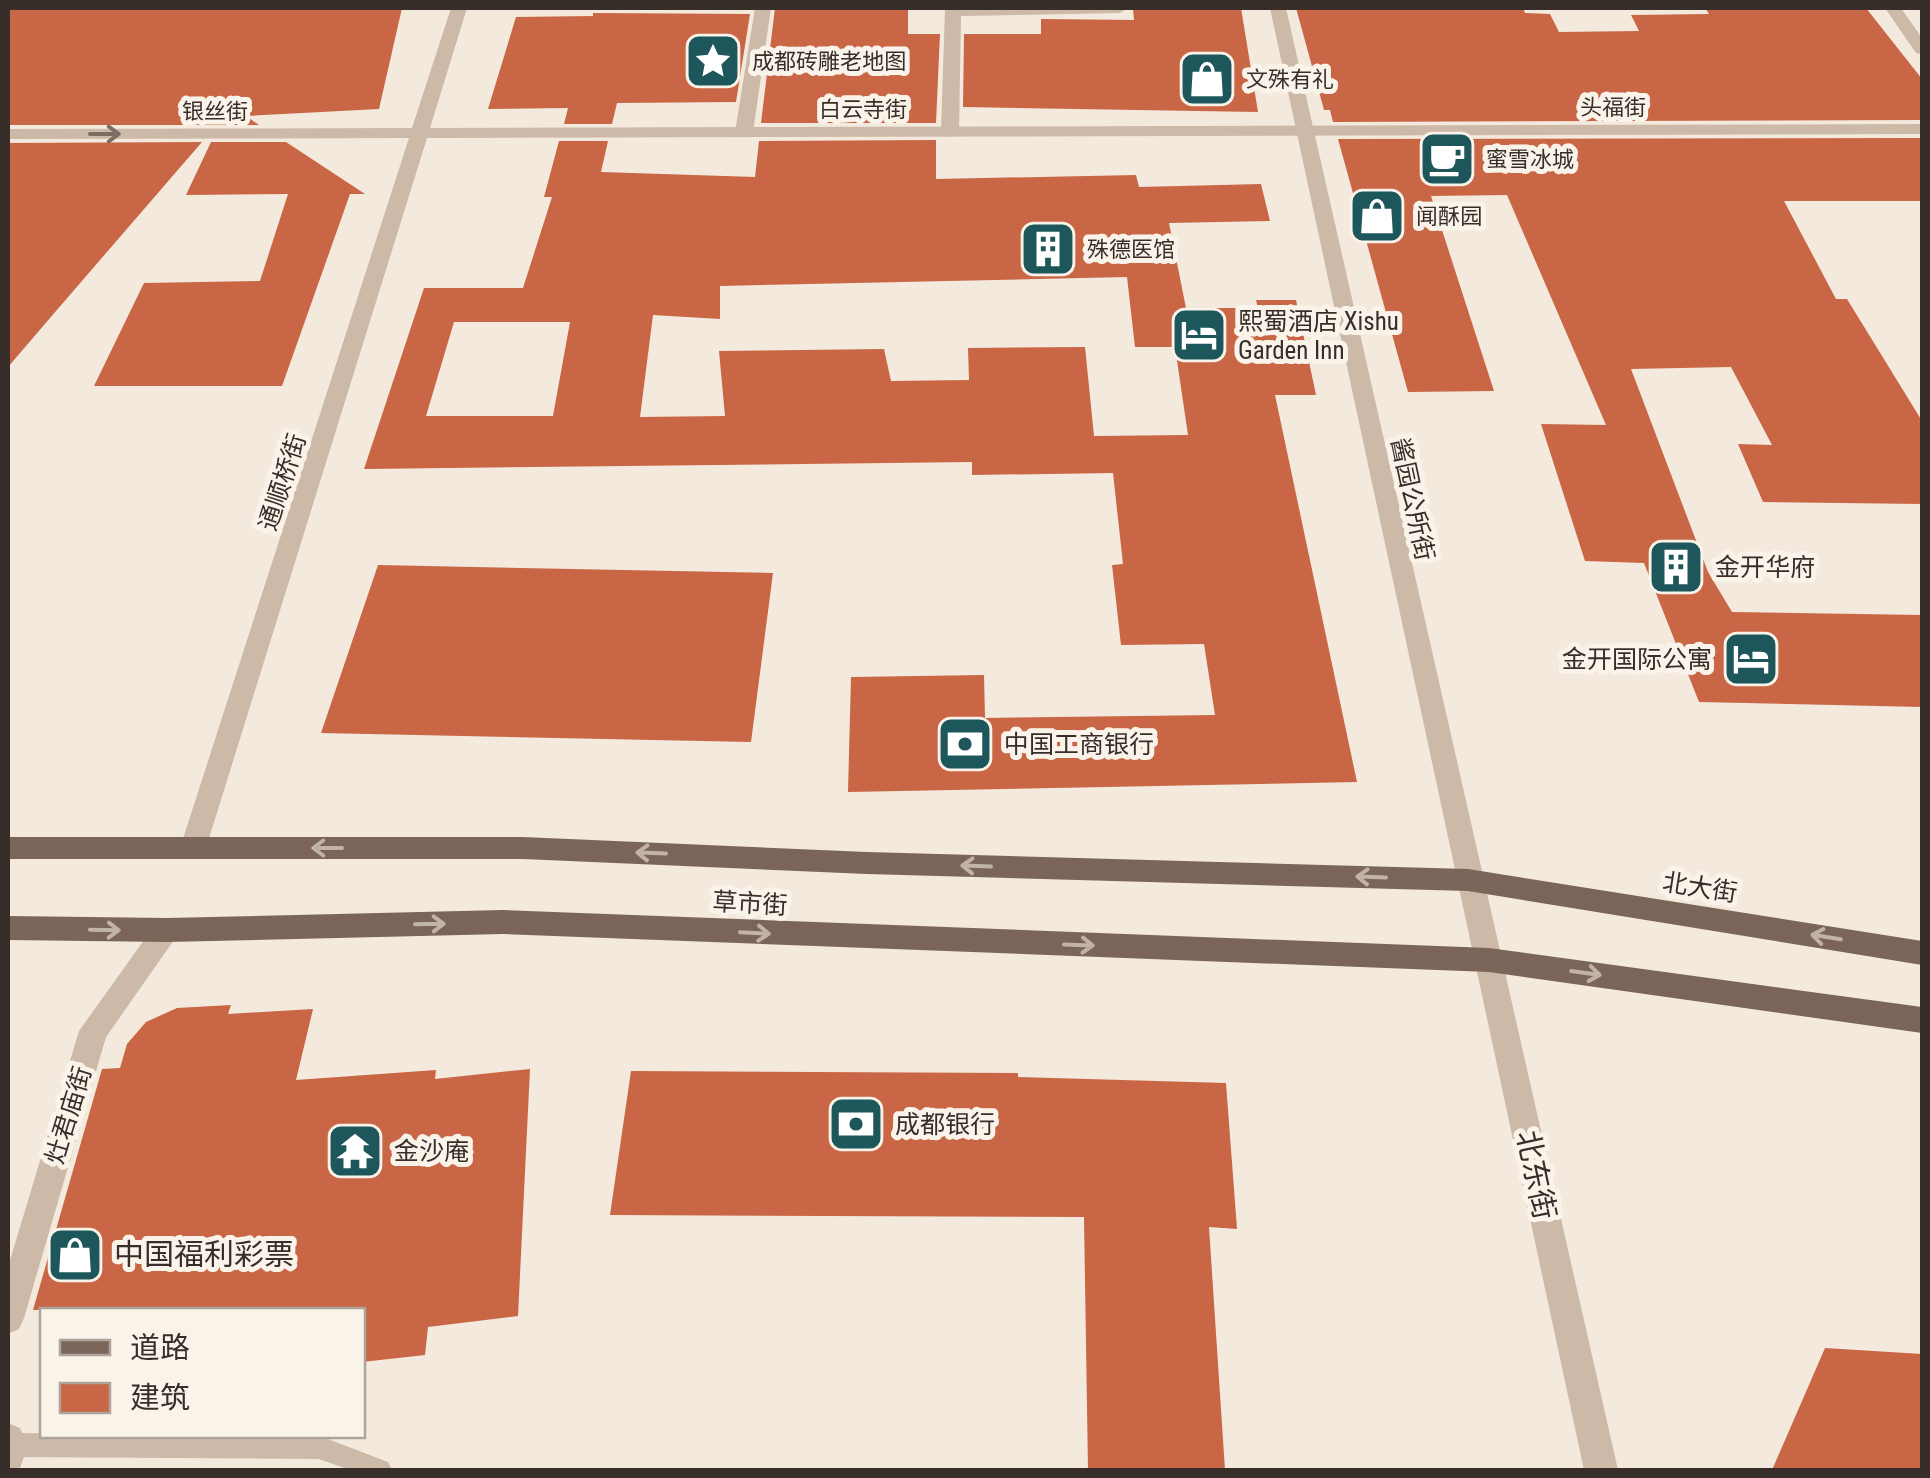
<svg xmlns="http://www.w3.org/2000/svg" width="1930" height="1478" font-family="'Roboto Condensed','Noto Sans SC',sans-serif">
  <style>
    .building { fill: #c96645; fill-rule: evenodd }
    .lines { fill: none; stroke-linecap: round; stroke-linejoin: round }
    .service { fill: #ccb9a8; fill-rule: evenodd }
    .pedestrian { fill: #ccb9a8; fill-rule: evenodd }
    .minor { fill: #ccb9a8; fill-rule: evenodd }
    .tertiary { fill: #ccb9a8; fill-rule: evenodd }
    .primary { fill: #7b6559; fill-rule: evenodd }
    .oneway { stroke: #7b6d62 }
    .oneway2 { stroke: #c1b3a9 }
    .labels { text-anchor: middle; stroke-width: 10; stroke-linejoin: round; paint-order: stroke }
    .far-poi-label { font-size: 22px; fill: #382e29; stroke: #faf3ea; text-anchor: start }
    .far-street-label { font-size: 22px; fill: #382e29; stroke: #faf3ea }
    .poi-label { font-size: 25px; fill: #382e29; stroke: #faf3ea; text-anchor: start }
    .street-label { font-size: 25px; fill: #382e29; stroke: #faf3ea }
    .near-street-label { font-size: 30px; fill: #382e29; stroke: #faf3ea }
    .near-poi-label { font-size: 30px; fill: #382e29; stroke: #faf3ea; text-anchor: start }
  </style>
  <rect width="100%" height="100%" fill="#f3e9dd"/>
  <path class="building" d="M8 8H402L379 109 246 116 259 125H8Z
    M775 8H908V34H940L936 123H761Z
    M1133 8H1241L1258 112 963 107 964 34H1041V19L1134 20Z
    M1296 8H1523L1525 13 1550 14 1559 32 1639 31 1631 15 1709 14 1705 8H1866L1922 79V120L1333 122 1330 110H1324Z
    M593 13 750 14 736 102 617 103 612 124H564L568 108 488 109 516 17 593 16Z
    M1922 138V201H1784L1836 299H1847L1922 421V504L1763 502 1738 444 1772 445 1731 367 1631 369 1708 572 1732 612 1922 615V707L1699 702 1644 563 1585 561 1541 424 1606 425 1507 195 1431 196 1494 391 1408 392 1338 139Z
    M936 140V179L1136 175 1139 187 1261 184 1270 221 1169 223 1186 308H1258L1256 300H1296L1316 395H1275L1357 782 848 792 851 677 984 675 985 718 1215 715 1204 644 1121 645 1112 565 1123 564 1113 473 972 475V462L364 469 424 288H523L552 197H544L559 141H608L601 172 755 177 759 141ZM1127 277 1135 347H1175L1188 435 1094 436 1085 347 968 348 969 380 891 381 884 349 719 351 725 416 640 417 653 315 720 319V286ZM454 322H570L553 416H426Z
    M202 142 56 311 8 367V143Z
    M211 142H286L365 194H350L282 386H94L144 283 260 281 288 194 186 195Z
    M378 565 773 573 751 742 321 733Z
    M231 1005 228 1014 313 1009 296 1080 436 1070 435 1079 530 1069 518 1316 428 1327 425 1355 362 1362V1310H33L102 1069 120 1068 127 1044 146 1022 177 1008Z
    M631 1071 1018 1073V1077L1226 1083 1237 1229 1209 1227 1225 1470H1088L1084 1217 610 1215Z
    M1825 1348 1922 1354V1470H1772Z"/>
  <g class="lines">
    <path class="service" d="M11 1433 320 1436 388 1462 392 1470H350L319 1459 11 1457 8 1455V1435Z"/>
    <path class="pedestrian" d="M755 8H771L753 132 744 137 735 132Z
      M945 8H1128L1120 13 961 16 959 132 950 137 941 132Z"/>
    <path class="minor" d="M451 8H467L430 128 1922 124V134L427 138 206 848 202 856 193 859 184 856 180 848 409 138 8 139V129L412 128Z
      M1885 8H1901L1922 38V54L1916 53Z
      M167 918 177 922 181 930 106 1037 24 1318 19 1329 8 1334V1267L79 1031 157 922Z
      M8 1423 20 1428 28 1445 20 1468 8 1470Z"/>
    <path class="tertiary" d="M1270 8H1286L1618 1470H1584Z"/>
    <path class="primary" d="M8 837H523L867 852 1468 869 1922 941V965L1468 891 867 874 523 859H8Z
      M503 910 1489 948 1922 1007V1033L1489 972 503 934 167 942 8 940V916L167 918Z"/>
  </g>
  <defs><path id="oneway-shaft" d="M-6 0H5M1.5-3L5.5 0L1.5 3" fill="none" stroke-width="1.6" stroke-linecap="round" stroke-linejoin="round" transform="scale(2.5)"/></defs>
  <use class="oneway" href="#oneway-shaft" transform="translate(105 134)"/>
  <g class="oneway2">
    <use href="#oneway-shaft" transform="translate(327 848) rotate(180)"/>
    <use href="#oneway-shaft" transform="translate(651 853) rotate(-178)"/>
    <use href="#oneway-shaft" transform="translate(976 866) rotate(-178)"/>
    <use href="#oneway-shaft" transform="translate(1371 877) rotate(-178)"/>
    <use href="#oneway-shaft" transform="translate(430 924) rotate(-1)"/>
    <use href="#oneway-shaft" transform="translate(105 930) rotate(1)"/>
    <use href="#oneway-shaft" transform="translate(755 933) rotate(3)"/>
    <use href="#oneway-shaft" transform="translate(1826 937) rotate(-171)"/>
    <use href="#oneway-shaft" transform="translate(1079 945) rotate(2)"/>
    <use href="#oneway-shaft" transform="translate(1586 973) rotate(8)"/>
  </g>
  <defs>
    <g id="sight-square" transform="scale(2.875)"><rect x="-9" y="-9" width="18" height="18" rx="4" fill="#1d565b" stroke="#faf3ea"/><path d="M0-6L1.8-2.2L6-1.7L2.9 1.2L3.7 5.4L0 3.3L-3.7 5.4L-2.9 1.2L-6-1.7L-1.8-2.2Z" fill="#fff"/></g>
    <g id="shop-square" transform="scale(2.875)"><rect x="-9" y="-9" width="18" height="18" rx="4" fill="#1d565b" stroke="#faf3ea"/><path d="M-5-2.5h2.3a2.7 3.5 0 0 1 5.4 0H5L5.5 6h-11ZM-1.5-2.5h3a1.5 2.3 0 0 0-3 0Z" fill="#fff"/></g>
    <g id="cafe-square" transform="scale(2.875)"><rect x="-9" y="-9" width="18" height="18" rx="4" fill="#1d565b" stroke="#faf3ea"/><path d="M-5.5-4.5H6V0H3Q3 3.5 0 3.5H-2.5Q-5.5 3.5-5.5 0ZM3-3.2v2h1.7v-2ZM-6 4.5H4V6H-6Z" fill="#fff"/></g>
    <g id="building-square" transform="scale(2.875)"><rect x="-9" y="-9" width="18" height="18" rx="4" fill="#1d565b" stroke="#faf3ea"/><path d="M-4-6H4V6H1V3H-1V6H-4ZM-2.5-4.3h1.7v1.8h-1.7ZM.8-4.3h1.7v1.8H.8ZM-2.5-1h1.7V.8h-1.7ZM.8-1h1.7V.8H.8Z" fill="#fff"/></g>
    <g id="hotel-square" transform="scale(2.875)"><rect x="-9" y="-9" width="18" height="18" rx="4" fill="#1d565b" stroke="#faf3ea"/><path d="M-6-4.5h1.5V1H6V5H4.5V3h-9V5H-6ZM-4 0a1.8 1.8 0 1 1 3.6 0ZM.5 0V-2.5h3Q6-2.5 6 0Z" fill="#fff"/></g>
    <g id="bank-square" transform="scale(2.875)"><rect x="-9" y="-9" width="18" height="18" rx="4" fill="#1d565b" stroke="#faf3ea"/><path d="M-6-4H6V4H-6ZM0-2.3a2.3 2.3 0 1 0 0 4.6a2.3 2.3 0 1 0 0-4.6Z" fill="#fff"/></g>
    <g id="temple-square" transform="scale(2.875)"><rect x="-9" y="-9" width="18" height="18" rx="4" fill="#1d565b" stroke="#faf3ea"/><path d="M0-6L5-2H3V0L6.5 2.5H4V6H1.5V3h-3V6H-4V2.5H-6.5L-3 0V-2H-5Z" fill="#fff"/></g>
  </defs>
  <g fill-rule="evenodd">
    <use href="#sight-square" x="713" y="61"/>
    <use href="#shop-square" x="1207" y="79"/>
    <use href="#cafe-square" x="1447" y="159"/>
    <use href="#shop-square" x="1377" y="216"/>
    <use href="#building-square" x="1048" y="249"/>
    <use href="#hotel-square" x="1199" y="335"/>
    <use href="#building-square" x="1676" y="567"/>
    <use href="#hotel-square" x="1751" y="659"/>
    <use href="#bank-square" x="965" y="744"/>
    <use href="#bank-square" x="856" y="1124"/>
    <use href="#temple-square" x="355" y="1151"/>
    <use href="#shop-square" x="75" y="1255"/>
  </g>
  <g class="labels">
    <g class="far-poi-label">
      <text x="752" y="69">成都砖雕老地图</text>
      <text x="1246" y="87">文殊有礼</text>
      <text x="1486" y="167">蜜雪冰城</text>
      <text x="1416" y="224">闻酥园</text>
      <text x="1087" y="257">殊德医馆</text>
    </g>
    <g class="far-street-label">
      <text x="1613" y="115">头福街</text>
      <text x="863" y="117">白云寺街</text>
      <text x="215" y="119">银丝街</text>
    </g>
    <g class="poi-label">
      <text x="1238" y="330">熙蜀酒店 Xishu<tspan x="1238" dy="29">Garden Inn</tspan></text>
      <text x="1715" y="576">金开华府</text>
      <text x="1712" y="668" text-anchor="end">金开国际公寓</text>
      <text x="1004" y="753">中国工商银行</text>
      <text x="895" y="1133">成都银行</text>
      <text x="394" y="1160">金沙庵</text>
    </g>
    <g class="street-label">
      <text transform="translate(282 482) rotate(-72)" y="9">通顺桥街</text>
      <text transform="translate(1413 499) rotate(78)" y="9">酱园公所街</text>
      <text transform="translate(1700 887) rotate(9)" y="9">北大街</text>
      <text transform="translate(750 903) rotate(3)" y="9">草市街</text>
      <text transform="translate(68 1115) rotate(-73)" y="9">灶君庙街</text>
    </g>
    <g class="near-street-label">
      <text transform="translate(1536 1175) rotate(78)" y="10">北东街</text>
    </g>
    <g class="near-poi-label">
      <text x="114" y="1265">中国福利彩票</text>
    </g>
  </g>
  <rect width="1930" height="1478" fill="none" stroke="#382e29" stroke-width="20"/>
  <rect x="40" y="1308" width="325" height="130" fill="#faf3ea" stroke="#aca49d" stroke-width="2.5"/>
  <rect x="60" y="1340" width="50" height="15" fill="#7b6559" stroke="#aca49d" stroke-width="2.5"/>
  <text x="130" y="1358" font-size="30" fill="#382e29">道路</text>
  <rect x="60" y="1383" width="50" height="30" fill="#c96645" stroke="#aca49d" stroke-width="2.5"/>
  <text x="130" y="1408" font-size="30" fill="#382e29">建筑</text>
</svg>
